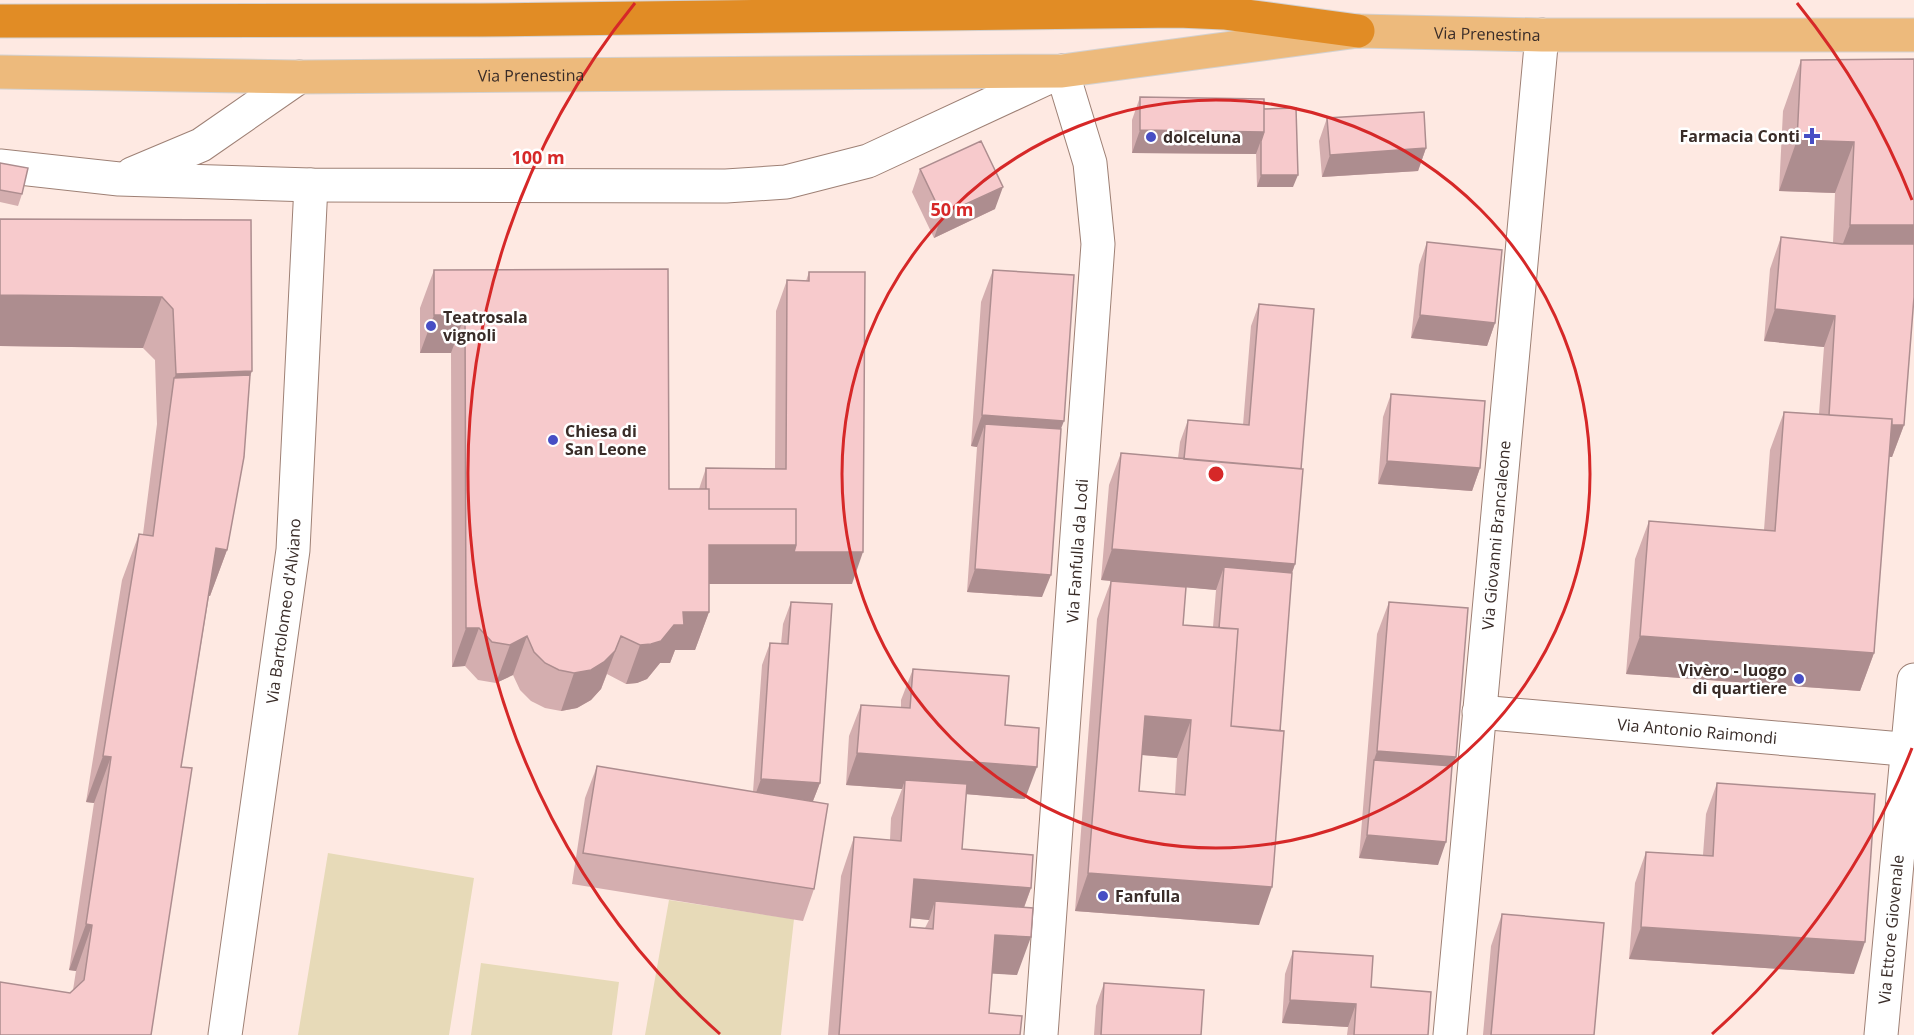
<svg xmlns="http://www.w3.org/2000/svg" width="1914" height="1035" font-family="'Open Sans',sans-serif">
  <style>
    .green { fill: #e7dab8 }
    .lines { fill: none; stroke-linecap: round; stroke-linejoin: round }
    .minor-casing { stroke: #9e8075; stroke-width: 35 }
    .major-casing { stroke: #d3d1d0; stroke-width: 35 }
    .highway-casing { stroke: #d3d1d0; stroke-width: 35 }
    .minor { stroke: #fff; stroke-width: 33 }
    .major { stroke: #edba7c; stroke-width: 33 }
    .highway { stroke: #e18c25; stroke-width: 33 }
    .wall { fill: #d4aeaf; fill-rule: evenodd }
    .shaded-wall { fill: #ad8d8f }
    .building { fill: #f7cacc; stroke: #ad8d8f; stroke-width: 1.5; fill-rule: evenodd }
    .ring { fill: none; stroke: #d62828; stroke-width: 3 }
    .poi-dot { fill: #474ec4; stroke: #fff; stroke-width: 2 }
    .labels { text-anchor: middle; stroke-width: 5; stroke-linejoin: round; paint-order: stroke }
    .street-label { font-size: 16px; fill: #392c28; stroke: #fff }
    .poi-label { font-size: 16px; font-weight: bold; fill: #392c28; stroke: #fff; text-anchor: start }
    .centre { fill: #d62828; stroke: #fff; stroke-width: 3 }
    .ring-label { font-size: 18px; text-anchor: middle; font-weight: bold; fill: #d62828; stroke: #fff; stroke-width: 5; stroke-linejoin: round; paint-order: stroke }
  </style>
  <rect width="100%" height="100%" fill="#fee9e2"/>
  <path class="green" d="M328 853 474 878 449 1035H298Z
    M669 900 794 919 781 1035H645Z
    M481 963 619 982 612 1035H471Z"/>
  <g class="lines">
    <g class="minor-casing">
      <g id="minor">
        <path d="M0 166 119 179 311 185 726 186 786 182 868 161 1062 71 1090 163 1098 244 1041 1035"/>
        <path d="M132 174 201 145 299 77"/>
        <path id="s1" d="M1479 712 1914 750"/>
        <path id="s2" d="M225 1035 293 550 311 185"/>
        <path id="s3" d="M1450 1035 1542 35"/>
        <path id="s4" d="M1881 1035 1914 680"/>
      </g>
    </g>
    <g class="major-casing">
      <g id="major">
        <path id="s5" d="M0 72 299 77 1062 71 1358 31 1542 35H1914"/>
      </g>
    </g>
    <g class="highway-casing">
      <path id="highway" d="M0 21 481 20 1178 11 1224 13 1358 31"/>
    </g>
    <use href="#minor" class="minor"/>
    <use href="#major" class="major"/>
    <use href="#highway" class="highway"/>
  </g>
  <path class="wall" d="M1914 59 1904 425 1892 457 1889 456 1874 653 1860 691 1626 674 1635 559 1649 521 1764 530 1770 450 1784 412 1819 414 1824 347 1764 341 1770 269 1781 237 1833 243 1835 193 1779 191 1783 111 1801 60Z
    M1140 97 1264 109 1293 187H1257L1256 153V154L1132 153V120Z
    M1327 118 1426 148 1418 171 1322 177 1319 141Z
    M0 163 22 194 18 206 0 202Z
    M920 169 995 209 934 238 912 192Z
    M0 219 251 220 250 375 227 550 210 596H209L181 767 151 1035 70 993 73 990 76 971 69 970 94 803 86 802 122 580 139 534H143L157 424 155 360 143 348 0 346Z
    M1427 242 1495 323 1487 346 1411 338 1419 265Z
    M434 270 669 489H699L706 468 775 469 776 311 787 280 806 281 809 272 852 584H709V612L695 650H675L670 663H660L647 679 637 683 626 684 607 674 601 689 591 700 577 708 561 711 545 708 531 701 520 690 513 675 496 683 478 680 465 666 452 667 451 353H420V308Z
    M993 270 1061 429 1042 597 967 592 977 447 971 446 981 302Z
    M1259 304 1301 469 1295 564 1292 573 1259 925 1075 911 1097 619 1111 581 1123 582 1101 580 1109 485 1121 453 1178 458 1180 442 1188 420 1243 425 1251 326ZM1186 587 1216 590 1213 627 1183 625ZM1142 755 1177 758 1175 794 1139 791Z
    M1391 394 1480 468 1472 491 1378 484 1383 417Z
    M791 602 820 783 813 801 814 889 803 921 572 884 585 798 597 766 753 792 762 665 770 643 781 644 783 624Z
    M1389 602 1456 757 1452 766 1438 865 1359 858 1377 634Z
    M913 669 1005 725 1025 799 966 794 962 849 1031 888 1024 908 1017 975 992 973 989 1013 1020 1035H828L841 876 854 837 890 840 891 818 902 789 846 785 849 736 861 705 901 708V700ZM911 918 929 920 925 928 910 927Z
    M1717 783 1854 974 1629 959 1635 883 1646 852 1703 855 1706 814Z
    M1502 914 1594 1035H1483L1491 946Z
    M1293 951 1371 987 1428 1035H1347L1348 1027 1282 1023 1285 974Z
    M1104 983 1201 1035H1094L1096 1006Z"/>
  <path class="shaded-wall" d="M1140 130 1264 132 1256 154 1132 153Z
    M1797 140 1854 142 1835 193 1779 191Z
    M1426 148 1418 171 1322 177 1330 155Z
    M1261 175H1298L1293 187H1257Z
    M1003 187 995 209 934 238 942 215Z
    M1850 225H1914V256L1831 275Z
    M0 295 162 297 143 348 0 346Z
    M1775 309 1835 316 1824 347 1764 341Z
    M434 315H465L451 353H420Z
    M1420 315 1495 323 1487 346 1411 338Z
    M252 371 233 421 174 378 176 374Z
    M982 415 1064 421 1052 452 985 424 977 447 971 446Z
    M1828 421 1904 425 1892 457 1817 453Z
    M1387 461 1480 468 1472 491 1378 484Z
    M706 515 796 545 863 552 852 584H695Z
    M216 548 227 550 210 596 200 595Z
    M1112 549 1295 564 1284 596 1224 567 1216 590 1101 580Z
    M975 569 1051 575 1042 597 967 592Z
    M683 612H709L695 650H675L670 663H660L647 679 637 683 626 684 640 645Z
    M466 628H479L465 666 452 667Z
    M527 636 513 675 496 683 510 645Z
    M621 636 601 689 591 700 577 708 561 711 574 673Z
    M1640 636 1874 653 1860 691 1626 674Z
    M1145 716 1191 720 1177 758 1131 754Z
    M1377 751 1456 757 1444 789 1374 760Z
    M857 753 1037 767 1025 799 905 789V780L902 789 846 785Z
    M103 756 111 757 94 803 86 802Z
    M761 779 820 783 811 806 753 801Z
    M1367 835 1446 842 1438 865 1359 858Z
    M1088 873 1272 887 1259 925 1075 911Z
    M914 879 1031 888 1017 926 935 901 929 920 900 917Z
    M86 924 92 925 76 971 69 970Z
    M1641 927 1865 942 1854 974 1629 959Z
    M995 935 1031 937 1017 975 981 973Z
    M1290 1000 1356 1004 1348 1027 1282 1023Z"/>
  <path class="building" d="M1914 59V225H1850L1854 142 1797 140 1801 60Z
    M1140 97 1264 99V132L1140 130Z
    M1296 108 1298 175H1261V141L1264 132V109Z
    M1424 112 1426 148 1330 155 1327 118Z
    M981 141 1003 187 942 215 920 169Z
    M0 163 28 168 22 194 0 190Z
    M0 219 251 220 252 371 176 374 173 309 162 297 0 295Z
    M1781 237 1842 244H1914V297L1904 425H1892V419L1829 415 1835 316 1775 309Z
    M1427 242 1502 250 1495 323 1420 315Z
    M668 269 669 489H709V509H796V545H709V612H683L684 625H674L661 641 651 644 640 645 621 636 615 651 604 662 591 670 574 673 559 670 545 663 534 652 527 636 510 645 492 642 479 628H466L465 315H434V270Z
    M993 270 1074 275 1064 421 982 415Z
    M809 272H865L863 552H794L796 545V509H709V489H706V468L786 469 787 280 809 281Z
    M1259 304 1314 309 1301 469 1184 459 1188 420 1249 425Z
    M250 375 244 457 227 550 216 548 181 767 192 768 151 1035H0V982L70 993 84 980 92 925 86 924 111 757 103 756 139 534 153 536 174 378Z
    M1391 394 1485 401 1480 468 1387 461Z
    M1784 412 1892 419 1874 653 1640 636 1649 521 1775 531Z
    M985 424 1061 429 1051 575 975 569Z
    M1121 453 1303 469 1295 564 1112 549Z
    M1224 567 1292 573 1280 731 1231 726 1238 629 1219 628Z
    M1111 581 1186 587 1183 625 1238 629 1231 726 1284 731 1272 887 1088 873ZM1145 716 1191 720 1185 795 1139 791Z
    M791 602 832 604 820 783 761 779 770 643 788 644Z
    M1389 602 1468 608 1456 757 1377 751Z
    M913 669 1009 676 1005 725 1039 728 1037 767 857 753 861 705 910 708Z
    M1374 760 1452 766 1446 842 1367 835Z
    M597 766 828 804 814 889 583 853Z
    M905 780 967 784 962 849 1033 855 1031 888 914 879 910 927 933 929 935 901 1033 908 1031 937 995 935 989 1013 1022 1016 1020 1035H839L854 837 901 841Z
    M1717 783 1875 794 1865 942 1641 927 1646 852 1713 856Z
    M1502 914 1604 923 1594 1035H1491Z
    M1293 951 1373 956 1371 987 1431 992 1428 1035H1354L1356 1004 1290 1000Z
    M1104 983 1204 990 1201 1035H1101Z"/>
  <g class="ring">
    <circle cx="1216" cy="474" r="374"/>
    <path d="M1912 748A748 748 0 0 1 1712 1034M720 1034A748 748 0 0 1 635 3M1797 3A748 748 0 0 1 1912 200"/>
  </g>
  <g class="poi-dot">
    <path d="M1809 127h6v6h6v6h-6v6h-6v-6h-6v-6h6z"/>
    <circle cx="1151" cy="137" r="6"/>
    <circle cx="431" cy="326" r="6"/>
    <circle cx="553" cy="440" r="6"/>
    <circle cx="1799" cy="679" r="6"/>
    <circle cx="1103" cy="896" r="6"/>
  </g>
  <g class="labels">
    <g class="street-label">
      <text dy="6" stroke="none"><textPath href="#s5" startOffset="1490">Via Prenestina</textPath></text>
      <text dy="6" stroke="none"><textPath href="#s5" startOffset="531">Via Prenestina</textPath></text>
      <text dy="6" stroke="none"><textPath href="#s3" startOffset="502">Via Giovanni Brancaleone</textPath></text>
      <text transform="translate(1077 551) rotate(-86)" y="6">Via Fanfulla da Lodi</text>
      <text dy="6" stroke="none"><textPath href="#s2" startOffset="428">Via Bartolomeo d'Alviano</textPath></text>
      <text dy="6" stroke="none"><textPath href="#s1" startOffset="219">Via Antonio Raimondi</textPath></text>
      <text dy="6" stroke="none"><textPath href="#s4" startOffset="106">Via Ettore Giovenale</textPath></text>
    </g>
    <g class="poi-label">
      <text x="1800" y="142" text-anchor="end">Farmacia Conti</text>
      <text x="1163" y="143">dolceluna</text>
      <text x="443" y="323">Teatrosala<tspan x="443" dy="18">vignoli</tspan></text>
      <text x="565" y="437">Chiesa di<tspan x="565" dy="18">San Leone</tspan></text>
      <text x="1787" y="676" text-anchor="end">Vivèro - luogo<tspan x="1787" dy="18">di quartiere</tspan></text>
      <text x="1115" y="902">Fanfulla</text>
    </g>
  </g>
  <circle cx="1216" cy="474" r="9" class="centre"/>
  <g class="ring-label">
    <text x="538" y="164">100 m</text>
    <text x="952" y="216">50 m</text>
  </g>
</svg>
